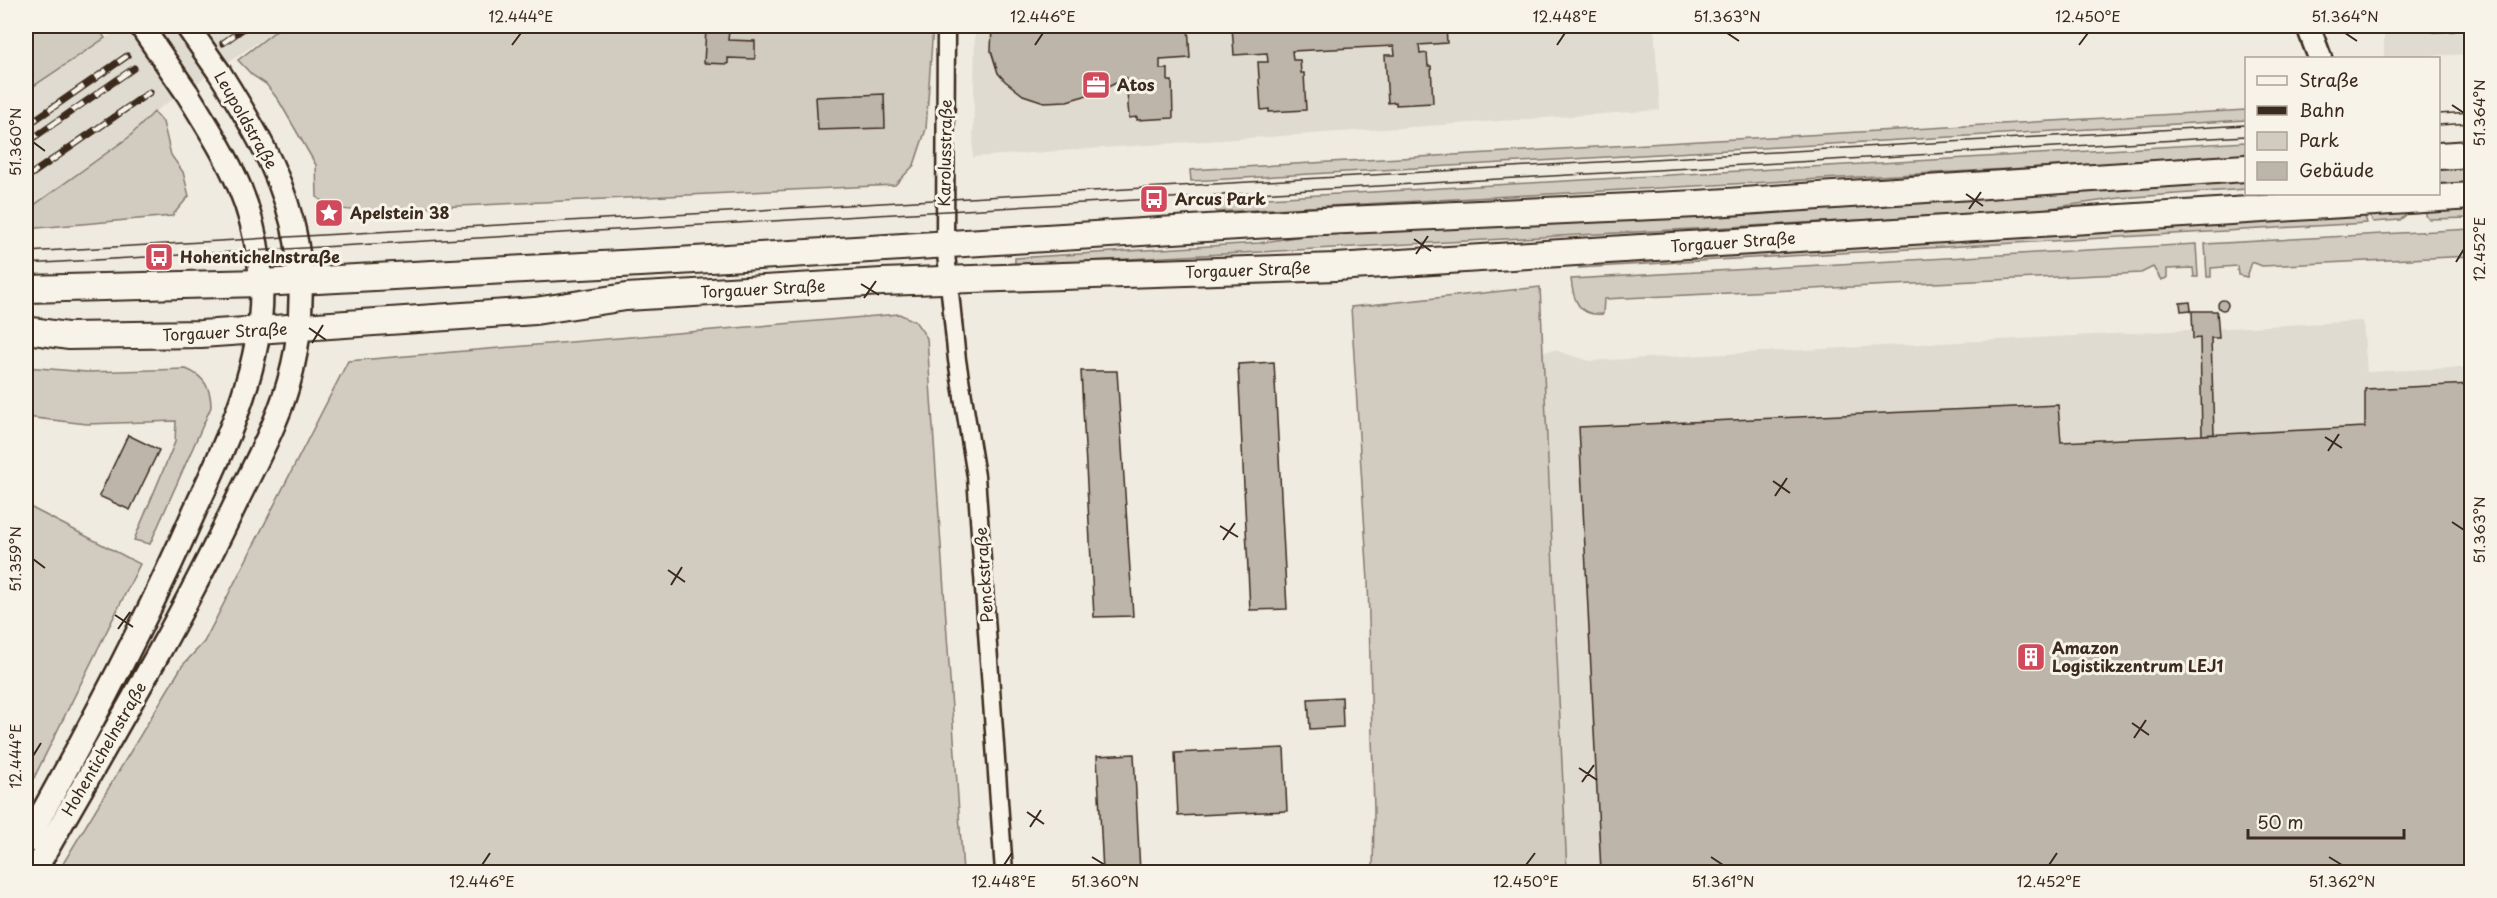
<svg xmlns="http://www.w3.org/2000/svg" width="2497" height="898" font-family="'Playpen Sans',sans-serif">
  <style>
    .built { fill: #e0dbd0 }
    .green { fill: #d1cbc0; stroke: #867a6f; stroke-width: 1.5 }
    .building { fill: #bdb5aa; stroke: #3b2a1e; stroke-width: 1.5 }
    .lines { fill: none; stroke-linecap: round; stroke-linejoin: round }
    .minor-casing { stroke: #3b2a1e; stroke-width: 21 }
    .secondary-casing { stroke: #3b2a1e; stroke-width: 27 }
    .primary-casing { stroke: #3b2a1e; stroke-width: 30 }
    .minor { stroke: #f7f3e8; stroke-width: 16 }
    .secondary { stroke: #f7f3e8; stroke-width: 22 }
    .primary { stroke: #f7f3e8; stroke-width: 26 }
    .tram { stroke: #3b2a1e; stroke-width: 1.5 }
    .rail-casing { stroke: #3b2a1e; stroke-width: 7 }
    .rail { stroke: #f7f3e8; stroke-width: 4.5; stroke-dasharray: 14; stroke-linecap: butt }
    .secondary-bridge-casing { stroke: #3b2a1e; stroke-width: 27; stroke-linecap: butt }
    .secondary-bridge { stroke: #f7f3e8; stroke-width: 22 }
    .ticks { fill: none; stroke: #3b2a1e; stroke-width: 2 }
    .labels { text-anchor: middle; stroke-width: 6; stroke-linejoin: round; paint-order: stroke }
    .poi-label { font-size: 16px; font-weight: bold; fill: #3b2a1e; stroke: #f7f3e8; text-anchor: start }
    .street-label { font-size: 16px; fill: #3b2a1e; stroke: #f7f3e8 }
    .neatline { fill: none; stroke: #3b2a1e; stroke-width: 2 }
    .ticks-label { font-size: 15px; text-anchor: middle; fill: #3b2a1e }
  </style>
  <rect width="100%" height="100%" fill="#efebe0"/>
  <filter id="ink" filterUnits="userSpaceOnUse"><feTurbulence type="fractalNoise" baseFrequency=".0167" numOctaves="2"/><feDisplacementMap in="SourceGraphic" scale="12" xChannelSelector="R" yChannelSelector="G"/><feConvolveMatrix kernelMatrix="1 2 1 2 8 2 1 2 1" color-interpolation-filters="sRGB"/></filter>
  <g filter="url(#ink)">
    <path class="built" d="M124 26H282L154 112 129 137 26 211V91Z
      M975 26H1654L1660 110 973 157Z
      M2384 26H2471V54L2384 58Z
      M2363 321 2367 372 2471 367V872H1567L1542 352 1554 350 1590 361Z"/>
    <path class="green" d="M26 26H97L105 38 26 91Z
      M282 26H933L926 129 914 165 895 185 377 210C356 210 333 213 317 197L316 165 279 101 266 84 252 75 238 60Z
      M2246 110V120L1191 181 1190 170Z
      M154 112 163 122 171 155 183 172 189 196 172 216 26 229V211L129 137Z
      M2246 142V156L1216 212 1215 201Z
      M2471 165V184L2439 186V167Z
      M2246 178V189L2120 198 2029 211 1015 265V258L1259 243 1332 231Z
      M2471 207V218L2429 219 2426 216V210Z
      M2406 211V215L2400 220 2373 222 2368 213Z
      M2364 213 2367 223 1579 268 1589 258Z
      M2471 229V256L2262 266 2252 262 2247 277 2238 275 2237 266 2211 268V277H2207L2205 244Z
      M2196 244 2198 277H2194L2193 268 2167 269V278L2161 280 2153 267 2141 273 1604 299 1603 314C1579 317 1573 300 1571 279Z
      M1540 287 1567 872H1373L1374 811 1368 581 1351 307Z
      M899 314 915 321 927 338 963 872H58L182 666 204 642 348 361Z
      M26 367 87 372 186 369C204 376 211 388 211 407L150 544 134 540 175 442 176 421 87 424 26 417Z
      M26 505 140 564 26 794Z"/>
    <path class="building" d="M992 26H1188L1190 58 1160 60V69H1168V81H1172L1173 118 1137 120V117L1129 118 1126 78 1098 92 1067 101 1044 102 1023 95 1005 81 998 73 991 51Z
      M1232 26H1446L1447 43 1419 45 1420 54 1427 53 1428 66H1431L1433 103 1396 105V102L1388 103 1385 55H1395L1394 46 1292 51 1293 60H1300L1301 73H1304L1306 110 1269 112V109L1261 110 1258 62H1268L1267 53 1234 55Z
      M2433 26H2454V31L2433 32Z
      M706 29 729 30 728 40 755 41V59L728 58V64L704 63Z
      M884 94 885 128 818 130 816 97Z
      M2218 305a5 5 0 1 1 10 0a5 5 0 1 1-10 0Z
      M2190 302 2191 310 2181 311 2180 303Z
      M2192 311H2217L2219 338H2211L2214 434 2202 435 2200 338 2193 339Z
      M1274 362 1287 609 1250 610 1238 364Z
      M1081 371H1117L1133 616 1094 617Z
      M2472 384V872H1601L1579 427 2058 405 2061 442 2365 427V389Z
      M128 435 159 450 130 510 99 496Z
      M1342 697 1343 727 1310 729 1308 699Z
      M1284 748 1287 811 1178 816 1175 753Z
      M1134 754 1140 872H1103L1097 756Z"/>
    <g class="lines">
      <g class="minor-casing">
        <path id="minor" d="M946 26 945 244 957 360 976 476 1004 872"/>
      </g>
      <g class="secondary-casing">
        <path id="secondary" d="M2308 26 2320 58
          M26 842C87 734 145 624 195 510 227 441 266 359 261 280 255 200 228 160 187 93
          M34 872C102 752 174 633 234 507 255 463 281 418 292 370 303 323 304 269 292 222 278 166 249 120 219 72"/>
      </g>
      <g class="primary-casing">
        <path id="primary" d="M2438 156 2472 154
          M26 289 261 283 678 261 1302 222 1697 204 2246 168
          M26 330 68 336 201 334 535 311 626 297 882 282 1336 267 2472 196"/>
      </g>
      <use href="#minor" class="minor"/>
      <use href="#secondary" class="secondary"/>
      <use href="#primary" class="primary"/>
      <path class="tram" d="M2438 114 2472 112
        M2438 125 2472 123
        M26 252 2246 125
        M26 264 2246 136"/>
      <g class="rail-casing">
        <path id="rail" d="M223 43 247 26
          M26 126 127 56
          M26 143 134 68
          M26 178 150 92"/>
      </g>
      <use href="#rail" class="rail"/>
      <g class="secondary-bridge-casing">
        <path id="secondary-bridge" d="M141 26 187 93
          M187 26 219 72"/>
      </g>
      <use href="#secondary-bridge" class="secondary-bridge"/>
    </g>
  </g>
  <path class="ticks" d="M1727 33 1739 41M2345 33 2357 41M512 45 521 33M1035 45 1043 33M1557 45 1565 33M2079 45 2088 33M2452 105 2464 113M33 142 45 151M1966 194 1983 206M1969 209 1981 192M1414 239 1431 251M1416 254 1428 236M2456 262 2464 249M861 284 879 295M864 298 876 281M309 328 326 340M312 343 323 325M2325 437 2342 448M2328 451 2339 434M1773 481 1790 493M1775 496 1787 478M2452 522 2464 530M1220 526 1238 537M1223 540 1235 523M33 559 45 568M668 570 685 582M671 585 682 567M115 615 133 627M118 629 130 612M2132 723 2149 735M2134 738 2146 720M33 756 41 743M1579 768 1597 780M1582 782 1594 765M1027 812 1044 824M1030 827 1041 810M1092 857 1105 865M1711 857 1723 865M2329 857 2342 865M482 865 490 853M1004 865 1012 853M1526 865 1535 853M2049 865 2057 853"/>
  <defs>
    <g id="office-square" transform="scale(1.5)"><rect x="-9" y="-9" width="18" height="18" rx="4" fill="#d1495b" stroke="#f7f3e8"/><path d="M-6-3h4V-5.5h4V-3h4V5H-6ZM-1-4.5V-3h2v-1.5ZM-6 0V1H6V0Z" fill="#fff"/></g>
    <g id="bus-square" transform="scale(1.5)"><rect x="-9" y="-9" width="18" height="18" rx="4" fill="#d1495b" stroke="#f7f3e8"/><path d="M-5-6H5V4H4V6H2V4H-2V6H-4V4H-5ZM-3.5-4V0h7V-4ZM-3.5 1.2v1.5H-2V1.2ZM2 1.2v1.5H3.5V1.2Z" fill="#fff"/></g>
    <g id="sight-square" transform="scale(1.5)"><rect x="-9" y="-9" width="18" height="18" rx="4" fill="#d1495b" stroke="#f7f3e8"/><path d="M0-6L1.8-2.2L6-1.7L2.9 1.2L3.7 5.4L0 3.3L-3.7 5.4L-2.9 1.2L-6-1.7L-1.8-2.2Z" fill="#fff"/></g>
    <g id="building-square" transform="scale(1.5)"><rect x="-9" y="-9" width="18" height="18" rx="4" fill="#d1495b" stroke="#f7f3e8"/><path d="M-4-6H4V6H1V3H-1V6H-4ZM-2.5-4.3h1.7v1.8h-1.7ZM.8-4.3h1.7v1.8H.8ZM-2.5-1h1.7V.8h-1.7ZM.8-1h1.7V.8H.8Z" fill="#fff"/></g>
  </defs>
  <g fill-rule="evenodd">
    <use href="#office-square" x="1096" y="85"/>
    <use href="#bus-square" x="1154" y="199"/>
    <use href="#sight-square" x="329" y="213"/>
    <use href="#bus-square" x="159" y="257"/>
    <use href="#building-square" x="2031" y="657"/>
  </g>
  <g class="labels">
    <g class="poi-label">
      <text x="1117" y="91">Atos</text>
      <text x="1175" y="205">Arcus Park</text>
      <text x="350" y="219">Apelstein 38</text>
      <text x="180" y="263">Hohentichelnstraße</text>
      <text x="2052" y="654">Amazon<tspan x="2052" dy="18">Logistikzentrum LEJ1</tspan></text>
    </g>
    <g class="street-label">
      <text transform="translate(246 120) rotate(60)" y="6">Leupoldstraße</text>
      <text transform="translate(945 153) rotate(-89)" y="6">Karolusstraße</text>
      <text transform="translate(1733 242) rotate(-4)" y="6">Torgauer Straße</text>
      <text transform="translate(1248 270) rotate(-2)" y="6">Torgauer Straße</text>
      <text transform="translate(763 289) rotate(-3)" y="6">Torgauer Straße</text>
      <text transform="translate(225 332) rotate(-3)" y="6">Torgauer Straße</text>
      <text transform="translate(984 575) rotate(-94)" y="6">Penckstraße</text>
      <text transform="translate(104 749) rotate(-60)" y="6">Hohentichelnstraße</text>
    </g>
  </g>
  <rect width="2497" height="898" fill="none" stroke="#f7f3e8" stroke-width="66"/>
  <rect x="2245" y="57" width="195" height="138" fill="#f7f3e8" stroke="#aca397" stroke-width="1.5"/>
  <rect x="2257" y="76" width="30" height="9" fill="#f7f3e8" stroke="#aca397" stroke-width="1.5"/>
  <text x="2299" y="87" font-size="18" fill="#3b2a1e">Straße</text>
  <rect x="2257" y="106" width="30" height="9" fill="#3b2a1e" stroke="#aca397" stroke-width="1.5"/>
  <text x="2299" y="117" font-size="18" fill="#3b2a1e">Bahn</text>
  <rect x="2257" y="132" width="30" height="18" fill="#d1cbc0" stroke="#aca397" stroke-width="1.5"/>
  <text x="2299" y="147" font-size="18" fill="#3b2a1e">Park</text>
  <rect x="2257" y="162" width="30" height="18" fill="#bdb5aa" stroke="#aca397" stroke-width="1.5"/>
  <text x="2299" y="177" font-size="18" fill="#3b2a1e">Gebäude</text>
  <path d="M2248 829v9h156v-9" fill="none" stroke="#3b2a1e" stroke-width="3"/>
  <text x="2257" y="829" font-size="18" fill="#3b2a1e" stroke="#f7f3e8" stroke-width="4.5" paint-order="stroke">50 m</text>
  <rect x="33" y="33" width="2431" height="832" class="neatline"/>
  <g class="ticks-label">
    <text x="521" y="22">12.444°E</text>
    <text x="1043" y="22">12.446°E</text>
    <text x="1565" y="22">12.448°E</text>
    <text x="1727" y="22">51.363°N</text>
    <text x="2088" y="22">12.450°E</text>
    <text x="2345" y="22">51.364°N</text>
    <text transform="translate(2480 113) rotate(-90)" y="5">51.364°N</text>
    <text transform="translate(16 142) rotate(-90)" y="5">51.360°N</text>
    <text transform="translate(2480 249) rotate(-90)" y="5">12.452°E</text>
    <text transform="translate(2480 530) rotate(-90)" y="5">51.363°N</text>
    <text transform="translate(16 559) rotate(-90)" y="5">51.359°N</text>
    <text transform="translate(16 756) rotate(-90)" y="5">12.444°E</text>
    <text x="482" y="887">12.446°E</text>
    <text x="1004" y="887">12.448°E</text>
    <text x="1105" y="887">51.360°N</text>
    <text x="1526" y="887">12.450°E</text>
    <text x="1723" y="887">51.361°N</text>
    <text x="2049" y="887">12.452°E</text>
    <text x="2342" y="887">51.362°N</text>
  </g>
</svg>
